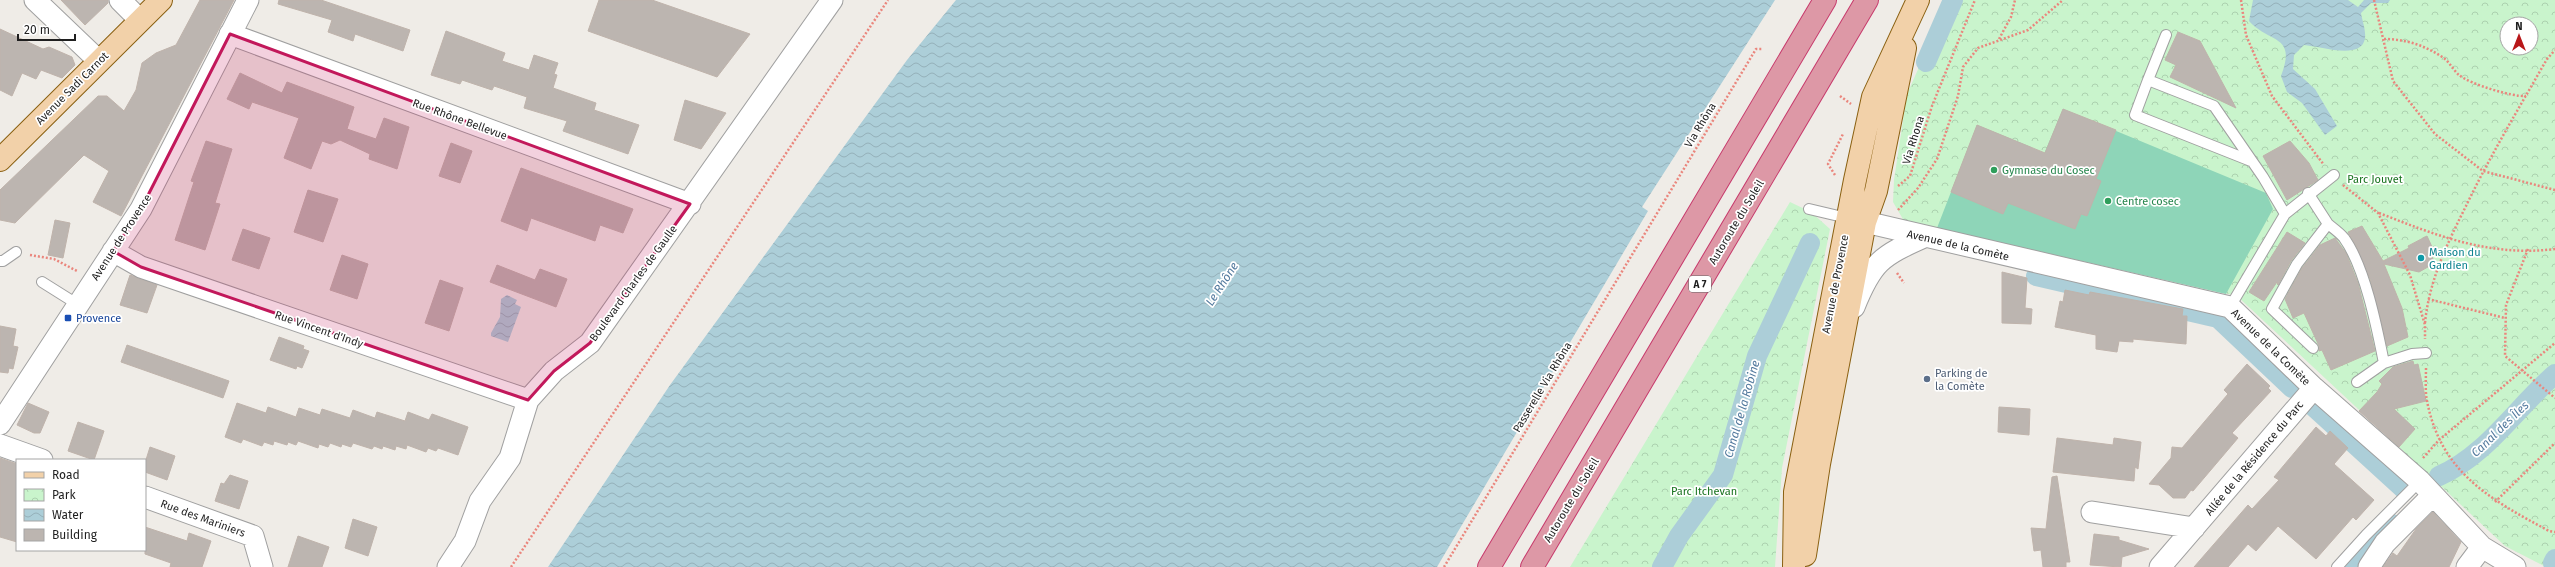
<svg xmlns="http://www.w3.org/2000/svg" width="2555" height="567" font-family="'Fira Sans',sans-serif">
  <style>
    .park { fill: url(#park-crowns); fill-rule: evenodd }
    .pitch { fill: #8ed5b8 }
    .water { fill: url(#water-waves) }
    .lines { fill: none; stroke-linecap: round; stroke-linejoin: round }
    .canal { stroke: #acced8; stroke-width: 20 }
    .building { fill: #bcb5b0; stroke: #bfb3ab }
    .lane-casing { stroke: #a0a0a0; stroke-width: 12 }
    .street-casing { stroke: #a0a0a0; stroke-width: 23 }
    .primary-casing { stroke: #8a6011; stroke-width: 24 }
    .highway-casing { stroke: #c73a6c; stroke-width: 24 }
    .path { stroke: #ea867d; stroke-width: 2.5; stroke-dasharray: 2 2; stroke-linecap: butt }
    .lane { stroke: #fff; stroke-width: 10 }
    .street { stroke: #fff; stroke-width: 21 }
    .primary { stroke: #f2d1a9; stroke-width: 22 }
    .highway { stroke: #dd98a6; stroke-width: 22 }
    .marked { fill: #c2185b; fill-opacity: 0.2; stroke: #c2185b; stroke-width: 3; stroke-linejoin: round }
    .leisure-dot { fill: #2e9e5b; stroke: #fff; stroke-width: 1.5 }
    .culture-dot { fill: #0f9aa8; stroke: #fff; stroke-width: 1.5 }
    .transit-dot { fill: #1a4fb4; stroke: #fff; stroke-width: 1.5 }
    .service-dot { fill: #5c6f8a; stroke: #fff; stroke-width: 1.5 }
    .labels { text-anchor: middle; stroke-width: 3.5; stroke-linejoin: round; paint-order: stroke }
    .shield { fill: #fff; stroke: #626262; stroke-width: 1 }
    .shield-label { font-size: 10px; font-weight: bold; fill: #1f1f1f }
    .street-label { font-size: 11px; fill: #1f1f1f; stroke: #fff }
    .leisure-label { font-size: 11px; fill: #27864d; stroke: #fff; text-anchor: start }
    .park-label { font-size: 11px; fill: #18731e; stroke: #fff }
    .culture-label { font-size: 11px; fill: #0d838f; stroke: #fff; text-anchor: start }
    .transit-label { font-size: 11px; fill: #164399; stroke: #fff; text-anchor: start }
    .service-label { font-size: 11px; fill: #4e5e75; stroke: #fff; text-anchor: start }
    .water-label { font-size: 12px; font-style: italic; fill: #537a9e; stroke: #fff }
  </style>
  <defs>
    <pattern id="park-crowns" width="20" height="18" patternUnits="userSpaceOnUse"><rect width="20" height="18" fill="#c9f4cc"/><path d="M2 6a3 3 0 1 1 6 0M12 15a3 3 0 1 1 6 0" fill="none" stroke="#acd1af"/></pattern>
    <pattern id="water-waves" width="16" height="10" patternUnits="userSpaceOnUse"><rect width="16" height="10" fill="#acced8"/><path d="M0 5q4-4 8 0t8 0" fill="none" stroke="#94b0b9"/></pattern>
  </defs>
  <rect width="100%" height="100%" fill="#efece7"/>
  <path class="park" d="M1949 0H2555V567H2546L2505 546 2237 296 1904 221 1893 202 1894 180 1907 94ZM2507 24H2531V48H2507Z
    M1790 202 1811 212 1830 229 1782 468 1775 567H1570Z"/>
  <path class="pitch" d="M2063 109 2266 193 2273 209 2226 294 1937 228 1977 125 2031 147 2036 173Z"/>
  <path class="water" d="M956 0H1775L1642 207 1648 211 1437 567H548L670 385 907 60Z
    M2253 0H2348L2358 7 2364 0H2390L2388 3H2371L2361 13C2362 20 2366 30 2365 38 2362 61 2320 46 2304 45L2294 55 2293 69 2315 89 2337 126 2325 135 2302 103 2287 92 2281 76C2297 34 2270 44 2249 21Z
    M507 295 517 300 515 304 521 307 508 342 491 336V333L500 317 501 299Z"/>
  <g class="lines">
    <path class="canal" d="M1926 62 1953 0
      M2036 276 2218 318 2292 388
      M2313 406 2405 490
      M2439 476C2487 455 2516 408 2555 374
      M2553 563 2555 559
      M1662 567 1679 536 1723 475 1757 356 1810 243
      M2344 567 2392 524"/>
  </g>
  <path class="building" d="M61 0H108V3L85 25Z
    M200 0H234L121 216 93 202 109 171 84 155 15 223 0 220V190L98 96H107L124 111 136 90 142 63 156 53 176 45Z
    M279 0H321L410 30 403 51 355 34 353 41 328 32 332 20 278 4Z
    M599 0H652L750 34 717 77 588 31Z
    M0 29 43 49 49 47 72 57 75 65 62 78 41 70 36 79 22 73 12 96 0 90Z
    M446 31 505 53 502 61 529 70 534 55 558 63 554 74 557 75 553 88 596 103 594 110 639 125 628 154 563 131 567 121 524 108 527 97 494 86 492 90 462 80 460 84 431 75Z
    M2178 32 2200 41 2236 108 2170 77 2176 65 2165 60Z
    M240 73 282 93 287 82 354 107 347 129 376 139 384 118 409 127 397 169 369 159 370 154 340 140 331 144 322 141 311 169 284 158 299 118 252 102 249 109 227 99Z
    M685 100 726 113 701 149 674 140Z
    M2063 109 2116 130 2096 179 2101 181 2087 216 2081 214 2075 229 2008 203 2003 214 1951 192 1977 125 2045 153Z
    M206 141 232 149 215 203 220 204 205 250 175 240 194 182 191 181Z
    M2290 141 2309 163 2318 180 2287 200 2263 156Z
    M451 143 472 151 460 183 439 176Z
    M521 168 633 209 623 233 600 225 595 241 531 218 527 231 501 221Z
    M308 190 338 199 323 242 294 232Z
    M55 220 70 223 63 258 48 255Z
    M2362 226 2383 261 2409 248 2408 246 2427 236 2433 249 2431 255 2435 263 2419 272 2384 264 2402 308 2408 337 2387 346 2370 279 2357 248 2348 232Z
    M243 229 270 238 259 269 232 260Z
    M2287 232 2305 243 2291 261 2278 285 2277 282 2264 301 2249 292Z
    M2335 238 2346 253 2358 283 2375 351 2331 370 2322 350 2319 351V346L2304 313 2293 318 2285 299 2302 268 2320 245Z
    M342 255 368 264 357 299 330 290Z
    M497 265 535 280 540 269 567 279 556 307 490 282Z
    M2002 272 2027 278 2025 308 2032 309 2031 324 2002 323Z
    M130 275 157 285 147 313 120 305Z
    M440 280 463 288 449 331 425 323Z
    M2065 290 2089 295 2090 292 2183 309 2182 316H2187L2186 344 2133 339V342L2119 341 2117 352 2096 349V335L2055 327 2060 301 2063 302Z
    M0 326 16 329 13 346 18 347 13 369 9 368 8 373 0 372Z
    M279 337 304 346 303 349 309 351 302 368 297 366 296 369 270 360Z
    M127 345 229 381 223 398 121 362Z
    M2413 361 2414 365 2418 364 2426 401 2394 409 2415 429 2399 447 2359 411 2377 392 2382 384 2379 381 2393 367Z
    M2247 364 2270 386 2268 388 2271 391 2232 433 2238 438 2193 491 2191 490 2185 498H2173L2159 485 2149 484 2171 458 2172 447 2182 448 2228 394 2224 390Z
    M28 403 49 412 40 433H34L17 425Z
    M237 403 266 413 268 407 296 417 299 408 320 415 322 409 350 418 353 410 375 418 377 412 405 421 408 412 429 420 432 414 468 427 458 455 438 448 436 451 428 448 426 452 407 445 406 449 396 446 395 450 383 446 382 449 374 446 372 449 353 443 351 447 342 444 341 447 330 443 328 447 319 444 318 448 298 441 296 445 288 442 287 445 274 441 273 445 264 442 262 446 243 439 241 443 225 437Z
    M1999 407 2030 409 2029 435 1998 432Z
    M78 422 104 431 94 460 68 451Z
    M2316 427 2326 436 2330 431 2348 448 2334 464 2374 500 2356 520 2353 517 2316 559 2278 526 2256 551 2248 544 2228 567H2194L2248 505 2252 509 2279 480 2274 477Z
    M2057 438 2113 445 2114 438 2141 442 2138 469 2135 467 2134 481 2053 472Z
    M150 447 175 456 167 480 145 472V463Z
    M0 458 17 464V542L0 537Z
    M230 475 248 481 239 509 215 501 221 483 224 484Z
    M2057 476 2070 562H2066V567H2043L2041 550 2034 551 2031 528 2046 529 2052 477Z
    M2433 512 2461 542 2449 567H2383L2393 553 2397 556 2416 529Z
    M353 519 377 527 368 556 345 548Z
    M145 527 187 541 189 533 211 541 202 567H170L171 563 145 554Z
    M2094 534 2119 537V540L2149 549 2122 557 2121 567 2090 565Z
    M298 536 329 547 322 567H288Z"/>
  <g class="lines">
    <g class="lane-casing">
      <path id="lane" d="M2166 35 2148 80 2214 106 2263 177 2285 214
        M2148 80 2135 115 2251 161
        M2308 193 2328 224 2297 264 2272 309 2313 348
        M1809 209 1847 218
        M2328 224C2333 228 2340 233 2344 238 2365 267 2377 328 2384 363L2357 382
        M0 261H3L16 252
        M42 282 77 304
        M2230 307 2285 214 2334 175
        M2384 363 2412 354 2426 353
        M2337 567 2366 535 2420 481"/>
    </g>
    <g class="street-casing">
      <path id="street" d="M35 0 99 61
        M120 0 140 20
        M230 34 690 204
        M1848 218 2230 307 2314 388 2420 481 2482 547 2515 567
        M113 251 141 267 528 400
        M1854 307C1872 262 1881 256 1924 237
        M0 424 141 209 248 0
        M0 445 42 460
        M145 497 253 536 262 567
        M2092 512 2194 528
        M448 567 465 541 480 501 510 458 528 400 554 371 590 343 832 0
        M2160 567 2314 388
        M2369 567 2385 543 2433 495
        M2467 567 2482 547"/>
    </g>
    <g class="primary-casing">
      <path id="primary" d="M0 160 161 0
        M1805 555 1819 464 1865 222 1876 191 1905 48
        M1794 567 1795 492 1855 180 1873 97 1918 0"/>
    </g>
    <g class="highway-casing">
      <path id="highway" d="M1489 567 1825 0
        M1532 567 1867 0"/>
    </g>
    <path class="path" d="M2241 0 2246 35 2272 96 2324 165
      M2374 0 2393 81 2435 134 2483 171 2555 190
      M1999 39 2011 17 2015 0
      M2384 39C2406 39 2427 46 2445 59 2450 63 2454 71 2459 75 2470 84 2512 97 2526 96
      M1840 96 1851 104
      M1835 175 1828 164 1843 134
      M2343 185 2378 213 2410 275 2425 325V339
      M1898 186 1910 176 1932 106 1975 0
      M1898 210 1918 188 1937 159 1958 96 1963 67 1978 48 2028 30 2063 0
      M2379 213C2438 236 2490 257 2555 249
      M2528 249 2506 305 2505 356 2555 398
      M30 255 54 259 77 271
      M1897 273 1904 283
      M2428 299 2505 318
      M2425 323C2429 281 2447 244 2466 206 2490 156 2519 108 2547 59L2555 50
      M2426 368C2426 379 2425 391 2427 401 2441 473 2490 499 2549 531L2555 532
      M2423 458 2439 440 2555 343
      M2495 502 2555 443
      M511 567 888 0
      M1444 567 1756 49H1763"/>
    <use href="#lane" class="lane"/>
    <use href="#street" class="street"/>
    <use href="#primary" class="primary"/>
    <use href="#highway" class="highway"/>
  </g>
  <path class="marked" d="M230 34 690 204 590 343 554 371 528 400 141 267 113 251 141 209Z"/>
  <g class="leisure-dot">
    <circle cx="1994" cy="170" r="4"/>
    <circle cx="2108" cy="201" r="4"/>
  </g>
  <circle class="culture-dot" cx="2421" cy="258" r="4"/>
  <rect class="transit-dot" x="64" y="314" width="8" height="8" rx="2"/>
  <circle class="service-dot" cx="1927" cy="379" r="4"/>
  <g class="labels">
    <rect class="shield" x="1689" y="276" width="22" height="16" rx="3"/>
    <g class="shield-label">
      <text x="1700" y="288">A 7</text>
    </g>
    <g class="street-label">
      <text transform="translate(72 88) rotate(-45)" y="4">Avenue Sadi Carnot</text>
      <text transform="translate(460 119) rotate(20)" y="4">Rue Rhône Bellevue</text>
      <text transform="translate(1700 125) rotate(-59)" y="4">Via Rhôna</text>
      <text transform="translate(1913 140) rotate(-73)" y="4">Via Rhona</text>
      <text transform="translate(1736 222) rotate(-59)" y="4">Autoroute du Soleil</text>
      <text transform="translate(121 237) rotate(-57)" y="4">Avenue de Provence</text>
      <text transform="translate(1958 245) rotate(13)" y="4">Avenue de la Comète</text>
      <text transform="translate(633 283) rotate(-54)" y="4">Boulevard Charles de Gaulle</text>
      <text transform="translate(1835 284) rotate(-79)" y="4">Avenue de Provence</text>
      <text transform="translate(319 329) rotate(19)" y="4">Rue Vincent d'Indy</text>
      <text transform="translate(2271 347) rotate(44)" y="4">Avenue de la Comète</text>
      <text transform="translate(1542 387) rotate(-59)" y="4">Passerelle Via Rhôna</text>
      <text transform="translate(2254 458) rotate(-50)" y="4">Allée de la Résidence du Parc</text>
      <text transform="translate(1571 500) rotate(-59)" y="4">Autoroute du Soleil</text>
      <text transform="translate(203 518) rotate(20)" y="4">Rue des Mariniers</text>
    </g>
    <g class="leisure-label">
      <text x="2002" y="174">Gymnase du Cosec</text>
      <text x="2116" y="205">Centre cosec</text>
    </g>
    <g class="park-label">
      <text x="2375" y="183">Parc Jouvet</text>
      <text x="1704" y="495">Parc Itchevan</text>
    </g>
    <g class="culture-label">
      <text x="2429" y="256">Maison du<tspan x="2429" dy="13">Gardien</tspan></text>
    </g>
    <g class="transit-label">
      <text x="76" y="322">Provence</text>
    </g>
    <g class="service-label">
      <text x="1935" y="377">Parking de<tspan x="1935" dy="13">la Comète</tspan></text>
    </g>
    <g class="water-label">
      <text transform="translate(1222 284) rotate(-57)" y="4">Le Rhône</text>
      <text transform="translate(1742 409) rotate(-74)" y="4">Canal de la Robine</text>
      <text transform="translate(2500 429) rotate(-44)" y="4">Canal des Îles</text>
    </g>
  </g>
  <rect x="16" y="459" width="130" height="92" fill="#ffffff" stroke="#a5a5a5"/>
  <rect x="24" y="472" width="20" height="6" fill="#f2d1a9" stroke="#a5a5a5"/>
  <text x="52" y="479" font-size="12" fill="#1f1f1f">Road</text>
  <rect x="24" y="489" width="20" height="12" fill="url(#park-crowns)" stroke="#a5a5a5"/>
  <text x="52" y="499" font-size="12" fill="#1f1f1f">Park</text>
  <rect x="24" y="509" width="20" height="12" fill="url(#water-waves)" stroke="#a5a5a5"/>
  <text x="52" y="519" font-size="12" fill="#1f1f1f">Water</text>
  <rect x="24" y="529" width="20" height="12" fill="#bcb5b0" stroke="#a5a5a5"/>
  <text x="52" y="539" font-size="12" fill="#1f1f1f">Building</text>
  <g transform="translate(2519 36)"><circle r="19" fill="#ffffff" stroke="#a5a5a5"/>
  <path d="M0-3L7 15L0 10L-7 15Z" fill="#b81719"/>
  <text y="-6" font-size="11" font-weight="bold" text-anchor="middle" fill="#1f1f1f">N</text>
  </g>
  <path d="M18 34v6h57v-6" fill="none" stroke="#1f1f1f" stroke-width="2"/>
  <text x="24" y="34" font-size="12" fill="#1f1f1f" stroke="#ffffff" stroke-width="3" paint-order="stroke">20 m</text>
</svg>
